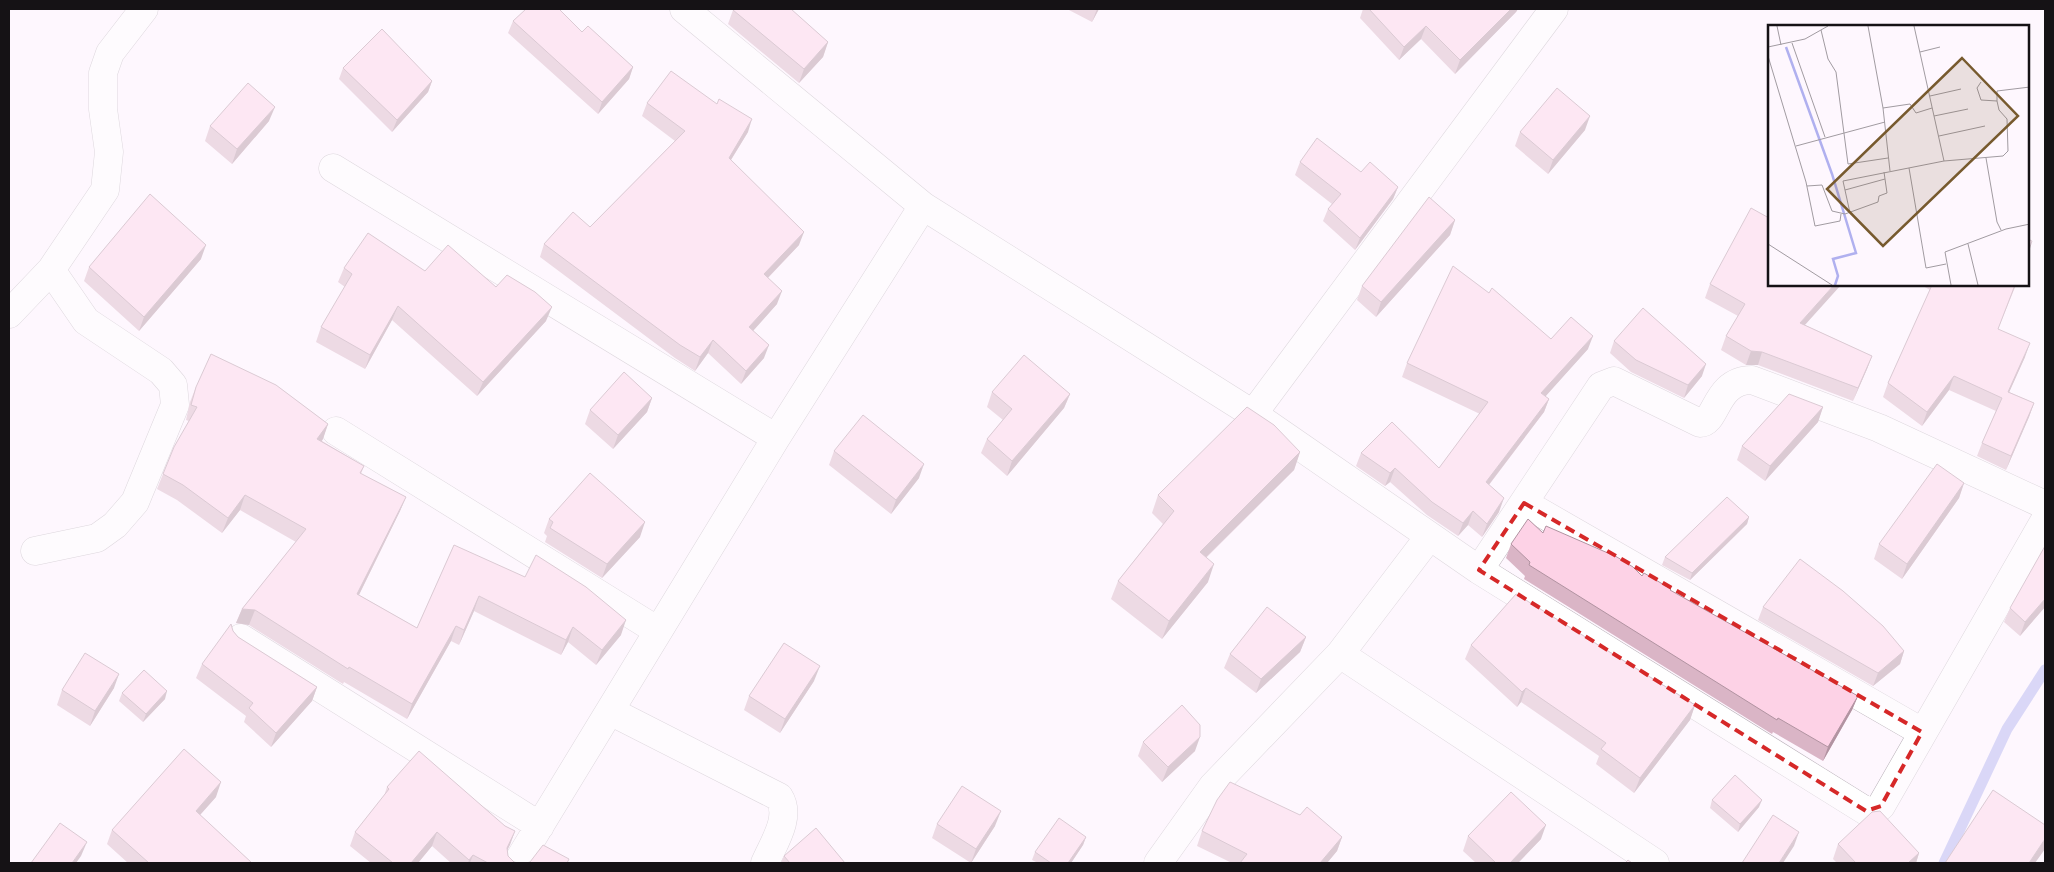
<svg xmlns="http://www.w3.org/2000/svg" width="2054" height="872" font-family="Merriweather,serif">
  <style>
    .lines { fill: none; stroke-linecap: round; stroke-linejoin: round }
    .stream { stroke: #b0b0ef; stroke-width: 11 }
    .minor-casing { stroke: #b8b0b8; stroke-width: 29 }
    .minor { stroke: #fff; stroke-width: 28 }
    .wall { fill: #dab5c6 }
    .shaded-wall { fill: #b193a1 }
    .building { fill: #fdd2e6; stroke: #b193a1 }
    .marked { fill: none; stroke: #d62828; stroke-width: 4; stroke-dasharray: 10 6; stroke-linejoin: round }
    .inset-river { fill: none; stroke: #b0b0ef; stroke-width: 2.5 }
    .inset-road { fill: none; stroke: #a19ba1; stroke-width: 1 }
    .view { fill: #775a2e; fill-opacity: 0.15; stroke: #775a2e; stroke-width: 2.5 }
    .inset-edge { fill: none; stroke: #151215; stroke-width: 2.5 }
  </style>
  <rect width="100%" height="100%" fill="#fef7fe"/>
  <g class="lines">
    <path class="stream" d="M1944 863 2007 729 2045 670"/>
    <g class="minor-casing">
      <path id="minor" d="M684 9 923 206 1253 414 1479 570 1866 811 1876 810 1881 806 2045 520
        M333 168 776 438
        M9 314 51 270
        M1253 414 1554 9
        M336 431 658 631
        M1524 503 1922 732
        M35 551 97 538 115 525 135 502 175 405 173 385 161 371 86 321 51 270 105 190 109 152 103 109V73L110 53 144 9
        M1479 570 1601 386 1614 381 1700 423C1717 423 1715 380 1752 380L1879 428 2045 505
        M241 638 540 826
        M1340 654 1655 863
        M610 711 779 797C792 817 773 844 765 863
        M517 863 776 438 923 206
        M1158 863 1213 786 1340 654 1429 537"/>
    </g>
    <use href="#minor" class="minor"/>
  </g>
  <path class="wall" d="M1067 9H1099L1092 22Z
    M1363 9H1518L1516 12 1455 74 1421 39 1399 60 1360 18Z
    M733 10 828 42 823 57 799 83 728 24Z
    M513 21 582 32 633 67 629 79 598 114 508 33Z
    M343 68 432 81 428 92 392 132 339 79Z
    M647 103 748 132 731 160 799 245 768 278 777 304 753 330 764 358 741 384 708 353 695 371 675 358 540 257 544 244 590 227 675 141 642 116Z
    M269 121 232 164 205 141 210 126Z
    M1585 130 1548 174 1515 146 1520 132Z
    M1300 162 1361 172 1398 187 1393 199 1355 250 1323 221 1328 209 1332 204 1295 175Z
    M1455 220 1450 235 1376 317 1357 300 1362 286Z
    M201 259 139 331 84 281 89 267Z
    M344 268 425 271 496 287 546 321 477 396 392 320 365 369 316 342 321 327 345 287 338 282Z
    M1710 284 1805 325 1872 356 1867 369 1853 401 1758 365H1746L1721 350 1726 336 1738 316 1705 298Z
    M1923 285H2016L1998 329 2025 357 2009 392 2034 403 2029 417 2006 470 1977 456 1982 443 1996 411 1949 390 1922 426 1883 397 1888 383 1930 290 1923 286Z
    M1489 293 1551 339 1588 349 1545 396 1549 399 1544 412 1489 485 1499 512 1482 537 1468 525 1458 536 1427 515 1390 482 1385 486 1356 466 1361 453 1439 468 1480 414 1402 377 1407 363Z
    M1614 341 1702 376 1684 398 1631 372 1610 353Z
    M196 387 328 424 322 441 364 466 361 474 406 497 400 511 359 595 417 628 454 545 621 635 596 665 568 642 561 655 474 611 459 645 451 641 407 719 344 682 343 684 249 625 236 623 242 609 296 542 240 510 222 533 177 500 157 489 163 474 189 421 186 420 190 402Z
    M992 392 1070 394 1064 408 1007 476 981 453 987 439 1003 420 987 407Z
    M652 398 647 412 613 449 585 424 590 410Z
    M1823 407 1818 422 1765 481 1737 460 1742 446Z
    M834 451 919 478 891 514 829 465Z
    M1300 452 1294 470 1206 558 1208 582 1162 639 1111 599 1118 581 1163 524 1152 513 1158 495Z
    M1964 483 1959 498 1902 579 1874 559 1879 544Z
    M1749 517 1747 524 1690 580 1662 565 1665 557Z
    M549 519 640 537 602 578 545 542 547 536 544 533Z
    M1543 533 1642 576 1671 591 1858 696 1852 710 1823 761 1773 732 1772 734 1524 579 1525 576 1506 558 1511 544Z
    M1763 607 1904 651 1900 664 1873 686 1758 620Z
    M2045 607 2020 636 2004 622 2010 608Z
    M233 631 238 637 317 687 312 701 271 747 244 722 246 716 196 678 202 664Z
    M1306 637 1300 652 1256 693 1224 668 1230 654Z
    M1471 645 1695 705 1690 720 1634 793 1596 764 1599 756 1521 702 1517 707 1465 659Z
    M814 681 780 733 744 710 749 696Z
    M114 688 90 726 57 705 62 690Z
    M122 693 165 699 143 722 119 701Z
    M1143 742 1195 751 1162 782 1138 756Z
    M387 787 505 826 515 831 507 850 508 856 514 862 518 863H451L432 846 418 863H371L350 846 355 832 384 796Z
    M216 797 200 815 252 863H128L107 844 112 830Z
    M1712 800 1759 807 1738 832 1710 808Z
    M937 824 995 826 971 863 932 838Z
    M1202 831 1342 837 1337 851 1327 863H1232L1197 846Z
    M1468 836 1541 839 1518 863H1476L1463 851Z
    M1086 837 1083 845 1071 863H1038L1032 860 1035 852Z
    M1838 844 1919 853 1916 863H1837L1833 859Z
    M784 856 845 863H781Z"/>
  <path class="shaded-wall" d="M1097 9H1099L1092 22Z
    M1511 9H1518L1516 12 1455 74 1460 60Z
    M1426 26 1421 39 1399 60 1404 47Z
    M828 42 823 57 799 83 804 69Z
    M633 67 629 79 598 114 602 102Z
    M432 81 428 92 392 132 397 120Z
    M275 107 269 121 232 164 237 149Z
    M1590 116 1585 130 1548 174 1553 160Z
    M752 119 748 132 724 171 729 158Z
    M1398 187 1393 199 1355 250 1360 238Z
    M1455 220 1450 235 1376 317 1381 302Z
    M804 232 799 245 759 287 764 274Z
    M206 245 201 259 139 331 144 317Z
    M1834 285H1841L1795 336 1800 323Z
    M782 291 777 304 745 340 749 327Z
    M398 306 392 320 365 369 370 355Z
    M552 307 546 321 477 396 483 382Z
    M1593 336 1588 349 1536 407 1541 393Z
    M713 340 708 353 695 371 700 357Z
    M2030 343 2025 357 2003 406 2008 392Z
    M769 345 764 358 741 384 746 371Z
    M1751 351 1762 352 1758 365H1746Z
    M1872 356 1867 369 1853 401 1858 388Z
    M1706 364 1702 376 1684 398 1688 385Z
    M1954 376 1949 390 1922 426 1927 412Z
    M1070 394 1064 408 1007 476 1012 461Z
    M652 398 647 412 613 449 618 435Z
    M1549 399 1544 412 1481 495 1486 482Z
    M2034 403 2029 417 2006 470 2011 456Z
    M1823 407 1818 422 1765 481 1770 466Z
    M328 424 323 439 312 454 317 439Z
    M1300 452 1294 470 1193 570 1200 552Z
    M924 464 919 478 891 514 896 500Z
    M1395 468 1390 482 1385 486 1390 473Z
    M1964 483 1959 498 1902 579 1907 564Z
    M245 495 240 510 222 533 228 518Z
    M406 497 400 511 352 609 357 594Z
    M1504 498 1499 512 1482 537 1487 524Z
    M1473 511 1468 525 1458 536 1463 523Z
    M1749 517 1747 524 1690 580 1692 573Z
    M645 522 640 537 602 578 607 564Z
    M1214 564 1208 582 1162 639 1169 621Z
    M479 596 474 611 459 645 464 630Z
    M2045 599V607L2020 636 2025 622Z
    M242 609 255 610 249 625 236 623Z
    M626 620 621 635 596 665 602 650Z
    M456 626 451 641 407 719 412 704Z
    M573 627 568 642 561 655 566 640Z
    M1306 637 1300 652 1256 693 1261 679Z
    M1904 651 1900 664 1873 686 1878 673Z
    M820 666 814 681 780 733 785 719Z
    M119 674 114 688 90 726 95 711Z
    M317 687 312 701 271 747 276 733Z
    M1526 688 1521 702 1517 707 1522 692Z
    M167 691 165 699 143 722 146 714Z
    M1858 696 1852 710 1823 761 1828 747Z
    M1695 705 1690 720 1634 793 1640 778Z
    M1200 737 1195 751 1162 782 1168 767Z
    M221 782 216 797 191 825 196 811Z
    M1762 800 1759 807 1738 832 1740 824Z
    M1001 811 995 826 971 863 976 849Z
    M1546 825 1541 839 1518 863H1510Z
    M515 831 510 845 501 862 507 848Z
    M437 832 432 846 418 863H411Z
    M1799 832 1794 846 1783 863H1779Z
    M1086 837 1083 845 1071 863H1068Z
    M1342 837 1337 851 1327 863H1320Z
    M2045 839V849L2035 863H2029Z
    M87 842 81 856 76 863H72Z
    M1919 853 1916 863H1908Z
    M473 855 470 863H468L469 860Z"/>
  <path class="building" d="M526 9H559L582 32 588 26 633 67 602 102 513 21Z
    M734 9H791L828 42 804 69 733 10Z
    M1369 9H1511L1460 60 1426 26 1404 47Z
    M382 29 432 81 397 120 343 68Z
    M671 71 717 104 719 99 752 119 729 158 804 232 764 274 782 291 749 327 769 345 746 371 713 340 700 357 680 345 544 244 573 212 590 227 685 131 647 103Z
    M248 83 275 107 237 149 210 126Z
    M1557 88 1590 116 1553 160 1520 132Z
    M1317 138 1361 172 1370 162 1398 187 1360 238 1328 209 1341 194 1300 162Z
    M150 194 206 245 144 317 89 267Z
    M1429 197 1455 220 1381 302 1362 286Z
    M1751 208 1769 218V285H1834L1800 323 1872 356 1858 388 1762 352 1751 351 1726 336 1745 304 1710 284Z
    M368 233 425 271 448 245 496 287 507 275 535 292 552 307 483 382 398 306 370 355 321 327 352 274 344 268Z
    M2028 239 2032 241 2028 253Z
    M1453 266 1489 293 1492 288 1551 339 1571 317 1593 336 1541 393 1549 399 1486 482 1504 498 1487 524 1473 511 1463 523 1432 502 1395 468 1390 473 1361 453 1392 422 1439 468 1488 402 1407 363Z
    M1932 285H2015L1998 329 2030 343 2008 392 2034 403 2011 456 1982 443 2002 398 1954 376 1927 412 1888 383Z
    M1643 308 1706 364 1688 385 1636 360 1614 341Z
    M211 354 276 385 328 424 317 439 364 466 360 473 406 497 357 594 417 628 454 545 525 577 536 555 586 587 626 620 602 650 573 627 566 640 479 596 464 630 456 626 412 704 349 667 348 669 255 610 242 609 306 529 245 495 228 518 183 485 163 474 174 447 197 407 191 405 196 387Z
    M1024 355 1070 394 1012 461 987 439 1012 409 992 392Z
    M624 372 652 398 618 435 590 410Z
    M1789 394 1823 407 1770 466 1742 446Z
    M1247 407 1274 425 1300 452 1200 552 1214 564 1169 621 1118 581 1174 511 1158 495Z
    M863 415 924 464 896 500 834 451Z
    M1937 464 1964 483 1907 564 1879 544Z
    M590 473 645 522 607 564 550 528 553 522 549 519Z
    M1727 497 1749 517 1692 573 1665 557Z
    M1528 519 1543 533 1546 526 1617 557 1633 567 1642 576 1644 573 1671 589 1670 590 1858 696 1828 747 1778 718 1777 720 1529 565 1530 562 1511 544Z
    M2045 546V599L2025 622 2010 608Z
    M1800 559 1843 591 1883 626 1904 651 1878 673 1763 607Z
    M1516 594 1695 705 1640 778 1601 749 1606 743 1526 688 1522 692 1471 645Z
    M1267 607 1306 637 1261 679 1230 654Z
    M231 624 233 631 238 637 317 687 276 733 249 708 253 703 202 664Z
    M784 643 820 666 785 719 749 696Z
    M85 653 119 674 95 711 62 690Z
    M144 670 167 691 146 714 122 693Z
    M1182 705 1200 725V737L1168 767 1143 742Z
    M184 749 221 782 196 811 252 863H149L112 830Z
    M419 751 505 826 515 831 507 848 508 856 514 862 518 863H488L473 855 469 860 437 832 411 863H393L355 832 389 789 387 787Z
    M1735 775 1762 800 1740 824 1712 800Z
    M1230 782 1300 815 1307 807 1342 837 1320 863H1240L1247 854 1202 831 1217 800Z
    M962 786 1001 811 976 849 937 824Z
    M1993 790 2045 825V839L2029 863H1945Z
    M1511 792 1546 825 1510 863H1496L1468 836Z
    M1880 811 1919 853 1908 863H1856L1838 844 1872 812Z
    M1773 815 1799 832 1779 863H1742Z
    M1059 818 1086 837 1068 863H1051L1035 852Z
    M60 823 87 842 72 863H31Z
    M816 828 845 863H790L784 856Z
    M543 845 569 859 567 863H526L530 862Z
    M1628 860 1632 863H1625Z"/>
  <path d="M0 0H2054V872H0ZM1524 503 1922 732 1881 806 1866 811 1479 570Z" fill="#fef7fe" fill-opacity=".55" fill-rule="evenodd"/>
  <path class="marked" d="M1524 503 1922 732 1881 806 1866 811 1479 570Z"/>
  <g transform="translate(1768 25)">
    <rect width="261" height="261" fill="#fef7fe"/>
    <path class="inset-river" d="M18 22 64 149 88 228 65 234 70 251 67 260"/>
    <path class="inset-road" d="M9 1 13 20M100 1 115 83 122 146M146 1 176 136M53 5 60 34 68 47 80 139 120 133M24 18 57 112M0 22 37 14 60 1M152 27 172 22M0 31 38 157 47 201 72 196 73 189M162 71 193 64M229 76V66L262 62M115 83 142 79 148 88 164 83M166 91 200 84M171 111 217 101M28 121 117 97M218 133 229 197 233 205M141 143 158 243 178 239M39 161 54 160 64 186 77 189 110 177 111 171 119 168 116 147M77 165 117 154M82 188 75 156 176 136 235 131 240 126 239 94 231 85 229 76 213 75 209 63 213 57M0 219 64 260M200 219 210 260M183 260 177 227 238 204 262 199"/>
    <path class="view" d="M194 33 250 91 115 221 59 164Z"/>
    <rect width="261" height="261" class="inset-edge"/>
  </g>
  <rect width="2054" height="872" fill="none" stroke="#151215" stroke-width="20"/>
</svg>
